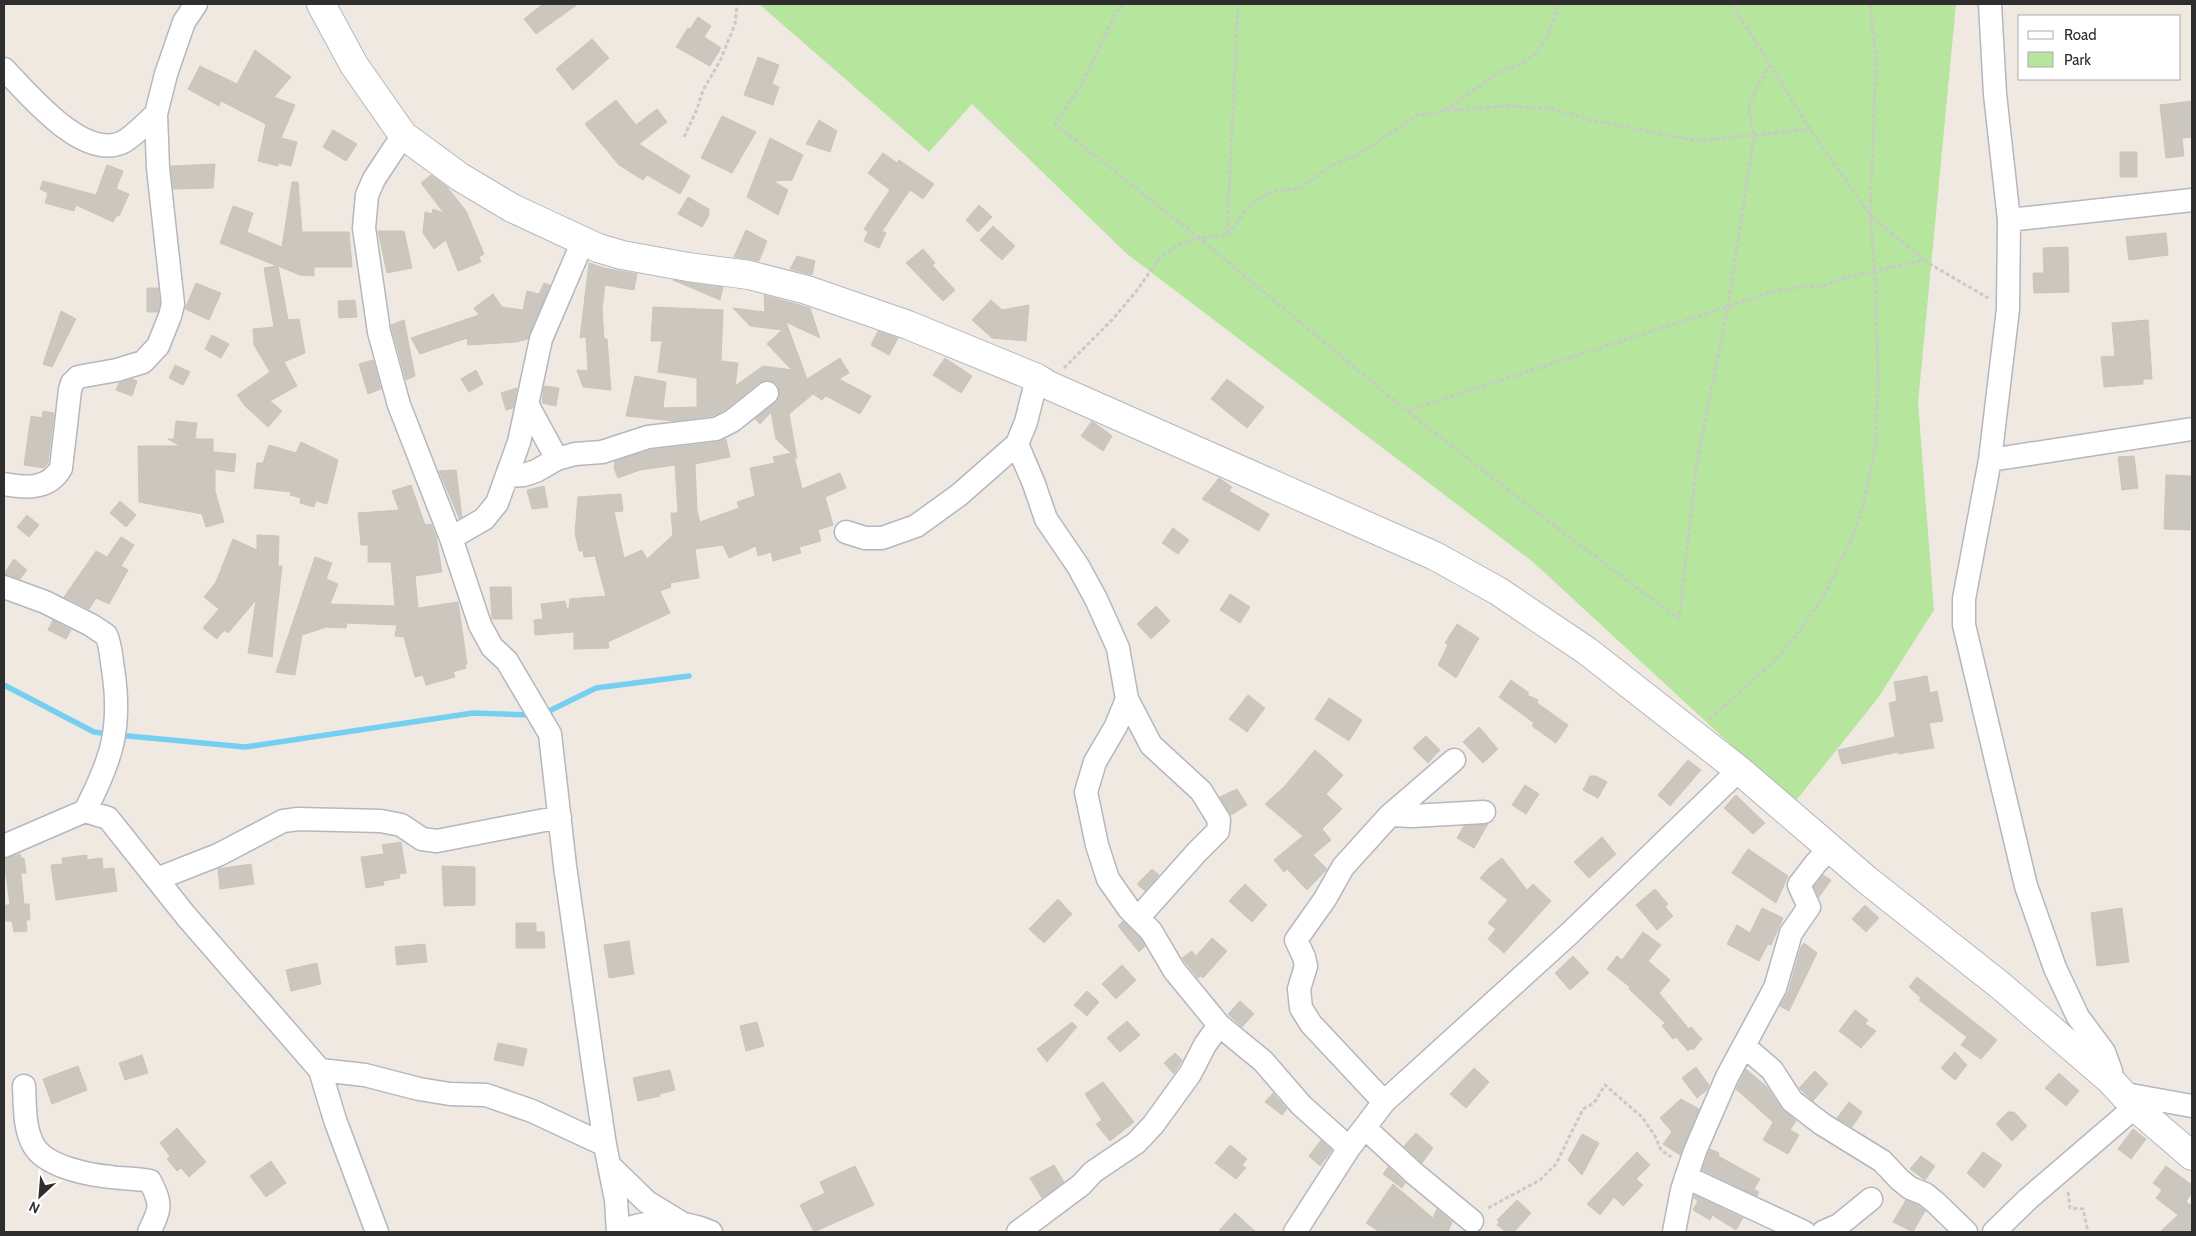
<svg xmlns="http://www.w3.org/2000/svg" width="2196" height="1236" font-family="Cabin,sans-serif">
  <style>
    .green { fill: #b6e59e }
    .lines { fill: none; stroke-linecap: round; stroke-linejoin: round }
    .stream { stroke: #75cff0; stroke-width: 5.5 }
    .building { fill: #cbc7bf; stroke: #cbc5ba }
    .minor-casing { stroke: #b4b7c1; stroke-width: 25 }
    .tertiary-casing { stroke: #b4b7c1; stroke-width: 30 }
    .path { stroke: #c9c9c9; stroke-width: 3; stroke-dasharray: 4 2.5; stroke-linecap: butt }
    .minor { stroke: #fff; stroke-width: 22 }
    .tertiary { stroke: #fff; stroke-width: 28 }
  </style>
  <rect width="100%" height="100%" fill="#efe9e1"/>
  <path class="green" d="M759 4H1956L1918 403 1934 610 1878 698 1794 803 1533 562 1127 254 972 104 929 152Z"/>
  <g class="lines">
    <path class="stream" d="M4 685 94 732 109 734
      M543 714 596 688 689 676
      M118 735 245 747 473 713 531 715"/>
  </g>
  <path class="building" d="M543 4H578L536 34 524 19Z
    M698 17 711 26 704 37 721 48 710 66 676 47 688 28 690 29Z
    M592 39 609 58 573 90 556 69Z
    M255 50 291 77 274 97 295 105 281 138 297 142 291 166 278 163V166L258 161 266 124 221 101 219 106 188 89 200 66 237 84Z
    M758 57 779 65 772 84 779 87 773 105 744 95Z
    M616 100 636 125 657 109 667 122 639 144 690 176 680 194 647 175 643 180 619 165 585 124Z
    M2192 101V137L2182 138 2184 156 2166 158 2160 105Z
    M722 116 756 132 732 173 701 158Z
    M819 120 837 131 830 152 806 144Z
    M333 130 357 144 346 161 323 147Z
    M770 138 803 155 792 180 773 181 788 190 778 215 747 197Z
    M2120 152H2137V177H2120Z
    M883 153 897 163 899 160 934 184 923 199 910 190 882 231 886 233 879 248 864 241 868 232 864 229 890 190 868 173Z
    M215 164 213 188 173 189 171 166Z
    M107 165 123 171 116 189 129 194 119 216 117 215 113 222 76 205 74 211 45 203 48 193 40 189 43 181 96 195Z
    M431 175 447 187 466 211 484 254 479 257 481 262 458 271 446 240 434 249 423 233 425 212 432 214 433 209 444 213 421 183Z
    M292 182H298L302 232H349L352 267H314V276L300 275 278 266 288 320 299 319 305 353 284 362 297 386 270 401 282 411 268 427 245 406 237 395 270 372 254 345 253 329 274 327 264 268 277 266 220 243 233 206 253 213 247 232 282 247Z
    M688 197 709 209V215L702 227 678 214Z
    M979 205 992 217 978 232 966 220Z
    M993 226 1015 246 1002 260 980 240Z
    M746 230 767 241 759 261 734 257Z
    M378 231H404L412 268 387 273Z
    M2166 233 2168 255 2129 260 2126 237Z
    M2068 247 2069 292 2034 293 2033 273H2044L2043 248Z
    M923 249 935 263 932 265 955 290 943 301 906 263Z
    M797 256 815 261 812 275 790 269Z
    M589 263 604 268 637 274 634 290 605 285 602 309 604 339H607L611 390 583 387 577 370 588 371 586 337 580 338Z
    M673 280 686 282 723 287 720 300Z
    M196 283 221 293 209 320 185 309Z
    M544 283 550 285 528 339 516 342 468 345 467 338 420 354 411 338 479 315 474 308 493 294 502 307 523 310 527 291 539 294Z
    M147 288H158L160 303 158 312H147Z
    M764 295 810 308 820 338 786 322 807 379 840 358 849 373 839 379 871 396 860 414 826 396 822 400 813 394 789 414 797 459 794 456 802 489 840 473 846 488 825 497 833 525 818 530 821 541 799 547 801 553 773 561 771 552 758 556 756 546 729 558 723 545 695 549 699 578 670 583 671 587 660 591 670 613 608 642 609 648 574 649V632L535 635 534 620 543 619 541 604 565 601 567 609H569L570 599 606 596 595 556 584 557 583 551H579L575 533 578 497 621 494 623 511 614 512 624 558 642 550 647 559 673 535 671 513H678L675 465 640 470 618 478 614 468 615 461 651 450 718 442 726 439 730 457 695 464 697 511 700 522 739 508 737 502 755 496 750 468 775 463 773 457 791 453 776 439 771 412 760 424 755 419 779 398 780 391 777 384 771 381 765 380 759 383 725 410 712 416 674 421 626 416 635 376 666 382 663 408 697 407V378L658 372 662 341H651L653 307 723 310 721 361 738 363 735 386 763 366 792 370 767 344 782 330 750 326 733 308 765 312Z
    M355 300 357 317 339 318 338 301Z
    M991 300 1002 310 1029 305 1026 341 992 338 972 320Z
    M61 311 76 319 52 367 43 364Z
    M404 320 415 376 406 380 391 325Z
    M2148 320 2152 379H2143V384L2104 387 2101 357 2115 356 2112 323Z
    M878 331 898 338 889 355 871 345Z
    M212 335 229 344 221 358 205 349Z
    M945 358 972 376 961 393 933 375Z
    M373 360 381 389 368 394 359 364Z
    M175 365 190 372 183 385 169 378Z
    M476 370 483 384 469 392 461 379Z
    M132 379 137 381 132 396 116 390 119 383Z
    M1227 379 1264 407 1247 428 1211 399Z
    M544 386 559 388 556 406 542 403Z
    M517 388 513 408 506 410 501 393Z
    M43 411 54 413 48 463 44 468 24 465 31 416 42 418Z
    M176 421 197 423 195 439H213V452L236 454 234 472 215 469V491L224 522 206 527 202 514 139 502 138 446H180L168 439H174Z
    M1092 421 1112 436 1103 451 1081 436Z
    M301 442 338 460 327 504 316 501 314 507 300 503 301 498 290 495 291 492 254 488 257 463H263L269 445 296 453Z
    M2134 456 2138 488 2122 490 2118 457Z
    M456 470 462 517 459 518 439 471Z
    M2166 475 2191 476 2190 530 2164 529Z
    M1219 478 1232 487 1229 491 1269 514 1259 531 1202 499Z
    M411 485 425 525 431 524 436 536 442 572 415 576 418 608 458 602 467 664 465 665 466 668 453 672 455 677 426 685 423 675 415 677 404 637 395 636 397 625 347 623 346 628 326 627 302 635 295 675 276 672 315 557 332 563 326 579 338 584 330 604 395 606 391 562H368V545H361L358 513 399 510 392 491Z
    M544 486 548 507 532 509 527 490Z
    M120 501 136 515 126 527 110 513Z
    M27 515 39 525 29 537 17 527Z
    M1173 528 1189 540 1178 554 1162 543Z
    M257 535 279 536 278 566H282L272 657 248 653 256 600 228 633 224 630 217 639 203 628 219 609 204 597 216 582 233 539 257 550Z
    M121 537 134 545 121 566 128 570 109 604 96 598 89 609 64 597 96 551 107 557Z
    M14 559 27 570 20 579 4 574Z
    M490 587H511L512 619H492Z
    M1230 594 1250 607 1240 623 1220 610Z
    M1156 606 1170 621 1151 639 1137 624Z
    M53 620 71 630 66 639 48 630Z
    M1457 624 1479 638 1456 678 1438 665 1448 645 1445 643Z
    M1927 676 1930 693 1937 691 1943 721 1929 723 1934 748 1898 754V752L1842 764 1838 750 1895 737 1889 703 1897 701 1894 682Z
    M1511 680 1529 693 1527 695 1538 700 1537 703 1568 725 1556 743 1532 726 1534 723 1499 697Z
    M1248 695 1265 708 1247 732 1229 719Z
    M1329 698 1362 720 1349 741 1315 719Z
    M1479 727 1498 749 1483 763 1463 742Z
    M1426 736 1440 750 1428 763 1413 748Z
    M1315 750 1343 775 1326 794 1342 809 1322 829 1331 840 1313 855 1327 869 1307 890 1287 869 1284 872 1274 860 1303 836 1265 804 1284 787Z
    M1688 760 1701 770 1670 806 1658 795Z
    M1590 776H1596L1607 782 1598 798 1583 790Z
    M1525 785 1539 794 1526 814 1512 805Z
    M1237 789 1247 805 1231 815 1220 797Z
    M1736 795 1765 823 1753 834 1724 808Z
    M1488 824 1474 848 1457 838 1464 826Z
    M1602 837 1616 854 1589 878 1574 862Z
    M401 842 406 873 399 874 400 878 383 881 384 885 366 888 361 857 384 854 382 845Z
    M1748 849 1788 876 1776 903 1732 873Z
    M20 854 21 858H24L26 873H21L24 904H29L30 920H26L27 931 14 932 12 921H4V905H10L4 859Z
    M87 855V860L102 858 103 869 114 868 117 891 56 900 51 865 63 864 62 858Z
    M1502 858 1527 890 1533 884 1551 901 1504 953 1488 939 1496 929 1488 923 1508 900 1480 878 1489 868Z
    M251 864 254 884 220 889 218 869Z
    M442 866 475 867V905L444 906Z
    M1152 869 1159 875 1145 891 1137 884Z
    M1823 875 1831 880 1819 897 1814 887Z
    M1245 884 1267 905 1252 922 1229 901Z
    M1655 889 1668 904 1665 907 1673 916 1657 930 1636 905Z
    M1058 899 1072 914 1044 943 1029 929Z
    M1865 905 1879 918 1866 932 1852 919Z
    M1762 908 1783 918 1771 945 1768 944 1759 961 1727 944 1737 925 1750 933Z
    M2122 908 2129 962 2097 966 2091 913Z
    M1123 921 1141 939 1145 946 1139 952 1118 926Z
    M516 923H536V932H544L545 948H516Z
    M1643 932 1661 945 1648 961 1670 980 1659 993 1689 1029 1691 1027 1702 1039 1693 1050 1692 1048 1688 1051 1676 1037 1673 1039 1662 1026 1665 1023 1629 989 1630 987 1607 969 1617 956 1622 960Z
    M1212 938 1227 951 1203 978 1201 976 1198 978 1182 958 1192 951 1196 956Z
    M629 941 634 974 609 978 604 945Z
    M1804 943 1817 953 1789 1011 1780 1006 1788 992 1801 947Z
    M425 944 427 962 397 965 395 947Z
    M1573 956 1589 973 1570 990 1555 973Z
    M317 963 321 984 291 991 286 970Z
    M1122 965 1136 980 1116 999 1102 984Z
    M1917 977 1997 1040 1981 1059 1961 1045 1967 1037 1919 1000 1921 998 1909 987Z
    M1087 991 1099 1002 1087 1016 1074 1005Z
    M1240 1001 1254 1014 1242 1027 1228 1014Z
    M1855 1010 1868 1020 1865 1024 1876 1031 1861 1048 1839 1031Z
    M1127 1021 1140 1035 1120 1052 1107 1038Z
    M757 1022 764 1046 746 1051 740 1026Z
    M1072 1022 1077 1027 1047 1062 1037 1049Z
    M498 1043 527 1049 523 1066 494 1060Z
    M1955 1052 1967 1065 1955 1080 1941 1068Z
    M1175 1053 1182 1060 1174 1074 1164 1063Z
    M142 1055 148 1073 125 1080 119 1063Z
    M78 1066 87 1090 52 1104 43 1079Z
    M1696 1067 1709 1085 1707 1090 1697 1098 1682 1078Z
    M1474 1068 1489 1082 1466 1108 1450 1094Z
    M1746 1069 1767 1087 1781 1108 1796 1121 1790 1130 1799 1135 1788 1154 1763 1140 1773 1122 1736 1089Z
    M670 1070 675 1090 659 1094 660 1096 638 1101 633 1078Z
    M1815 1071 1828 1084 1813 1101 1799 1088Z
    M2059 1073 2079 1091 2066 1106 2045 1088Z
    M1103 1082 1134 1122 1110 1141 1096 1124 1102 1120 1085 1094Z
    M1273 1093 1287 1109 1282 1115 1265 1102Z
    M1681 1099 1699 1109 1680 1155 1663 1144 1672 1132 1660 1118Z
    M1849 1102 1862 1112 1852 1127 1837 1118Z
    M2008 1112H2014L2027 1126 2012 1141 1996 1124Z
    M177 1128 206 1162 189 1177 181 1168 177 1171 167 1159 170 1156 160 1143Z
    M2133 1129 2146 1139 2131 1159 2118 1149Z
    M1416 1133 1433 1148 1422 1163 1404 1146Z
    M1582 1134 1599 1143 1582 1175 1568 1160Z
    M1321 1140 1332 1150 1320 1166 1309 1156Z
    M1230 1145 1247 1159 1242 1165 1246 1168 1236 1179 1215 1163Z
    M1710 1149 1719 1153 1718 1156 1760 1179 1754 1189 1759 1192 1757 1196 1702 1170Z
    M1637 1152 1650 1165 1636 1179 1643 1185 1623 1206 1614 1197 1600 1215 1587 1204Z
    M1983 1152 2002 1165 1984 1188 1967 1173Z
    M1921 1156 1935 1166 1925 1180 1910 1169Z
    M271 1161 286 1183 266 1197 250 1176Z
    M1054 1165 1064 1182 1042 1198 1030 1178Z
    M855 1166 874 1205 814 1232 800 1205 825 1193 820 1182Z
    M2166 1166 2192 1185V1193L2186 1201 2190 1205 2192 1202V1232H2160L2178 1215 2156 1198 2162 1190 2153 1183Z
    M1388 1167 1405 1183 1402 1188 1383 1174Z
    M1393 1184 1433 1218 1437 1209 1452 1222 1448 1232H1380L1366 1223Z
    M1694 1195 1743 1218 1736 1230 1712 1215 1710 1220 1693 1210 1698 1201 1694 1198Z
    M1517 1200 1531 1213 1514 1232H1506L1497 1225 1499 1222 1497 1220Z
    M1906 1200 1918 1205 1925 1211 1913 1232 1893 1222Z
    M1235 1213 1256 1232H1218Z"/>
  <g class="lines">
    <g class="minor-casing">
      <path id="minor" d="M1990 4 1995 94 2009 220 2008 309 1990 460 1964 599V625L2026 886 2055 968 2078 1017 2104 1052 2111 1071V1081
        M4 69C29 94 81 159 121 143 132 138 147 122 156 114
        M403 135 374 179 367 195 364 228 379 332 399 405 451 538 480 625 492 647 507 661 550 734 565 866 594 1071 605 1145 616 1200 618 1232
        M2009 220 2192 200
        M527 404 557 459
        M1017 444 1034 484 1046 519 1078 566 1096 599 1118 648 1127 699 1151 745 1201 791 1219 820 1218 831 1197 852 1138 918
        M1990 460 2192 429
        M507 476 524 475 536 471 557 459 575 454 602 452 648 437 716 429 732 421 767 393
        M4 484C25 488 49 490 61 468L70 390 72 383 78 377 117 370 143 362 158 346 170 316 173 304 158 168 156 114 166 74 184 22 196 4
        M846 532 865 538H882L916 526 959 495 1017 444 1026 422 1037 378
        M451 538 484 519 497 503 519 442 541 339 583 241
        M4 587 45 602 91 625 106 635C111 645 111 658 113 669 122 728 112 759 85 811L108 818 186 916 320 1070 335 1120 377 1232
        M1127 699 1116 726 1095 762 1086 792 1097 845 1108 879 1129 909 1151 931 1174 970 1219 1025 1263 1061 1301 1105 1349 1148
        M1390 815 1412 816 1484 812
        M4 846 85 811
        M157 879 218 855 283 821 298 819 381 821 401 825 422 839 437 841 560 817
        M1744 1046 1772 1070 1792 1101 1822 1124 1882 1161 1900 1180 1910 1188 1925 1194 1936 1203 1966 1232
        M320 1070 365 1075 419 1089 450 1094 486 1095 532 1111 605 1145
        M24 1086C25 1106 24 1129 34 1146 46 1167 90 1175 111 1177 124 1179 137 1178 150 1181 162 1205 161 1208 149 1232
        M2125 1094 2192 1106
        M1384 1102 1311 1024 1301 1008 1299 989 1306 966 1304 957 1296 940 1325 899 1343 867 1390 815 1454 760
        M1365 1128 1415 1174 1472 1221
        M611 1167 647 1202 680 1222
        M1686 1177 1804 1232
        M618 1232C648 1219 681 1219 711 1232
        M1018 1232 1081 1185 1093 1172 1136 1143 1153 1125 1190 1074 1205 1045 1219 1025
        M1295 1232 1349 1148 1384 1102 1569 934 1739 770
        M1674 1232 1682 1190 1695 1151 1727 1077 1775 988 1791 933 1809 907 1799 885 1816 863 1830 848
        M1823 1232 1839 1225 1871 1199
        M1994 1232 2028 1199 2135 1107"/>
    </g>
    <g class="tertiary-casing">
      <path id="tertiary" d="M321 4 354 65 403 135 460 177 512 208 598 248 622 255 688 267 749 275 807 290 908 325 1037 378 1048 385 1435 556 1498 591 1587 651 1739 770 1867 880 2001 986 2111 1081 2135 1107 2192 1156"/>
    </g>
    <path class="path" d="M1123 4 1116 13 1081 85 1055 124 1199 238 1227 235 1250 205 1270 192 1301 188 1332 165 1354 157 1418 115 1445 111 1507 106 1553 109 1590 120 1698 141 1754 135 1728 306 1697 461 1679 619 1569 537 1407 411
      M1732 4 1810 129 1870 215 1923 259
      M1771 64 1756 89 1748 110 1754 135 1810 129
      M1446 110 1498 73 1522 63 1535 54 1548 36 1558 4
      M684 137 697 109 703 90 720 61 735 24 737 4
      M1227 233 1238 4
      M1064 368 1113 319 1138 289 1159 259 1178 245 1199 238 1407 411 1771 292 1805 286 1821 287 1844 278 1923 260 1988 298
      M1709 719 1771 664 1797 635 1823 597 1851 541 1863 506 1875 449 1878 382 1875 272 1870 215 1876 58 1870 4
      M2068 1192 2070 1208 2083 1209 2088 1232
      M1488 1208 1540 1180 1556 1164 1583 1109 1594 1103 1605 1085 1642 1117 1655 1136 1661 1150 1671 1157"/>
    <use href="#minor" class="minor"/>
    <use href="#tertiary" class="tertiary"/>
  </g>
  <rect width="2196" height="1236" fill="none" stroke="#2e2e2e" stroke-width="10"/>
  <rect x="2018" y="15" width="162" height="65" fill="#ffffff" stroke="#ababab"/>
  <rect x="2028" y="31" width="25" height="8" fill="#ffffff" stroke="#ababab"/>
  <text x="2064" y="40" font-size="15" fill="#2e2e2e">Road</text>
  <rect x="2028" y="52" width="25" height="15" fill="#b6e59e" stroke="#ababab"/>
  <text x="2064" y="65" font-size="15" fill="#2e2e2e">Park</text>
  <g transform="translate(40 1196) rotate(206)" stroke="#ffffff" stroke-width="4" paint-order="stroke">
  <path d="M0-4L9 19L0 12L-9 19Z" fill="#2e2e2e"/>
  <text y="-8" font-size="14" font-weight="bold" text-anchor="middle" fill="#2e2e2e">N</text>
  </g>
</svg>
